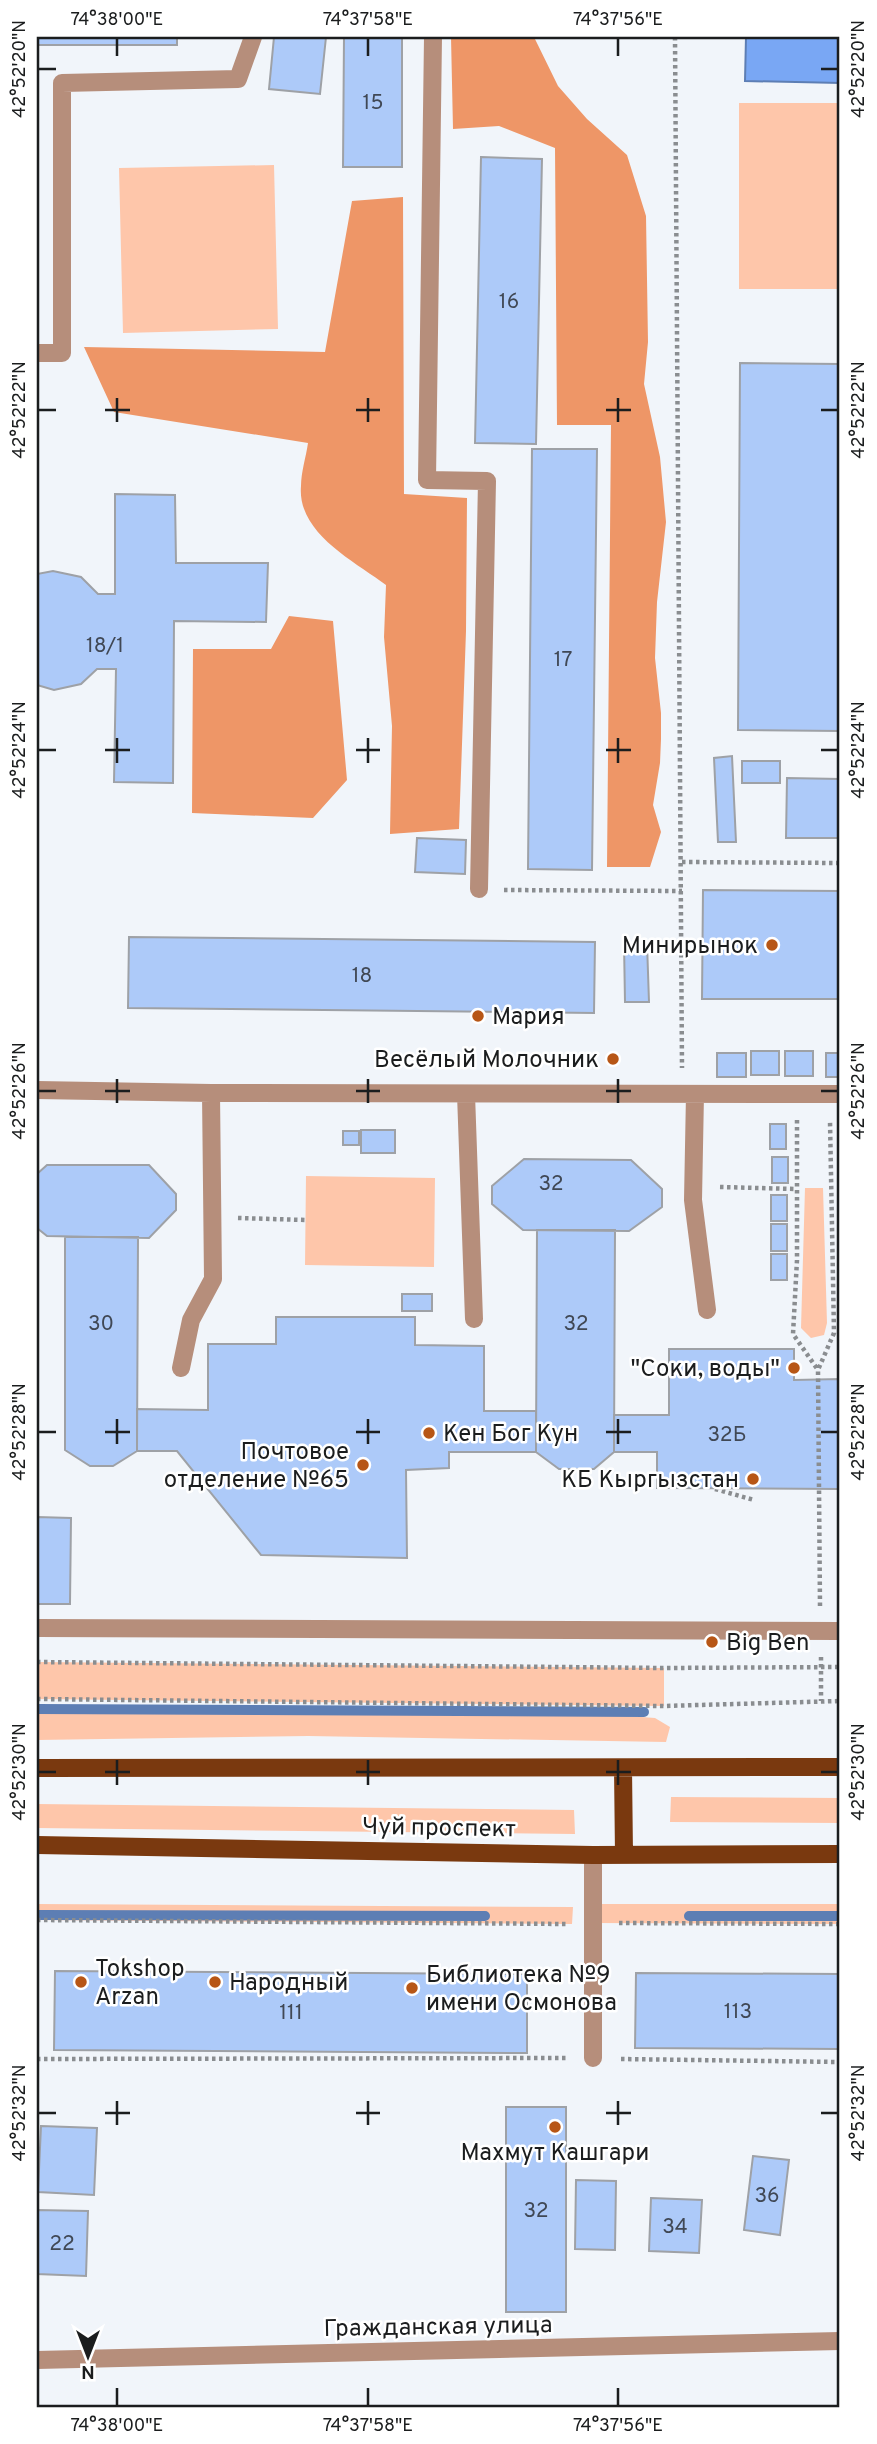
<svg xmlns="http://www.w3.org/2000/svg" width="877" height="2444" font-family="Overpass,sans-serif">
  <style>
    .green { fill: #fec6aa }
    .forest { fill: #ee9667 }
    .water { fill: #79a7f4; stroke: #5d7eb4; stroke-width: 2 }
    .lines { fill: none; stroke-linecap: round; stroke-linejoin: round }
    .stream { stroke: #5d7eb4; stroke-width: 10 }
    .building { fill: #adcaf9; stroke: #9ea1a6; stroke-width: 2 }
    .path { stroke: #8a8d90; stroke-width: 4.5; stroke-dasharray: 3.5 3.5; stroke-linecap: butt }
    .minor { stroke: #b68e7b; stroke-width: 18 }
    .major { stroke: #7a390f; stroke-width: 18 }
    .ticks { fill: none; stroke: #1b1d1e; stroke-width: 2.5 }
    .poi-dot { fill: #b75616; stroke: #fff; stroke-width: 2.5 }
    .labels { text-anchor: middle; stroke-width: 5; stroke-linejoin: round; paint-order: stroke }
    .number-label { font-size: 21px; fill: #404855 }
    .poi-label { font-size: 24px; fill: #1b1d1e; stroke: #fff; text-anchor: start }
    .street-label { font-size: 24px; fill: #1b1d1e; stroke: #fff }
    .neatline { fill: none; stroke: #1b1d1e; stroke-width: 2.5 }
    .ticks-label { font-size: 18px; text-anchor: middle; fill: #1b1d1e }
  </style>
  <rect width="100%" height="100%" fill="#f1f5fa"/>
  <path class="green" d="M739 103H840V289H739Z
    M274 165 278 329 123 333 119 168Z
    M306 1176 435 1178 434 1267 305 1265Z
    M805 1188H823L827 1323 824 1335 811 1338 801 1328Z
    M37 1662 664 1668V1706L37 1699Z
    M37 1714H600L655 1718 670 1727 666 1742 308 1736 37 1740Z
    M671 1797 840 1798V1823L670 1822Z
    M37 1804 574 1810 575 1834 37 1828Z
    M37 1904 573 1907 572 1924 37 1920Z
    M593 1904H840V1924L593 1923Z"/>
  <path class="forest" d="M451 37H534L558 86 587 119 627 155 646 216 648 342 644 384 660 457 666 522 657 602 655 658 661 713V739L660 763 653 805 661 832 650 867H607L611 425H557L555 148 499 126 453 129Z
    M403 197 404 494 467 498 466 631 459 829 390 834 392 726 384 637 386 585C354 561 297 533 301 486 301 472 306 457 308 443L114 412 84 347 325 352 352 201Z
    M289 616 333 621 347 780 313 818 192 813 193 649H271Z"/>
  <path class="water" d="M746 37 840 38V83L745 81Z"/>
  <g class="lines">
    <path class="stream" d="M37 1709 644 1712
      M39 1915 485 1916
      M689 1916H840"/>
  </g>
  <path class="building" d="M37 37H177V45H37Z
    M274 37H326L320 94 269 89Z
    M344 37H402V167H343Z
    M481 157 542 159 536 444 475 443Z
    M740 363 840 364V731L738 730Z
    M532 449H597L592 870 528 869Z
    M115 494 175 495 176 563H268L266 622 174 621 173 783 114 782 116 669H97L81 684 54 690 37 685V574L53 571 81 577 98 594H115Z
    M732 756 736 842H718L714 758Z
    M742 761H780V783H742Z
    M787 778 840 779V838H786Z
    M417 838 466 840 465 874 415 872Z
    M703 890 840 891V999H702Z
    M129 937 595 942 594 1013 128 1008Z
    M624 943H647L649 1002H625Z
    M751 1051H779V1075H751Z
    M785 1051H813V1076H785Z
    M717 1053H746V1077H717Z
    M826 1053H840V1077H826Z
    M770 1124H786V1149H770Z
    M361 1130H395V1153H361Z
    M343 1131H359V1145H343Z
    M772 1157H788V1183H772Z
    M524 1159 631 1160 662 1189V1207L629 1231 523 1230 492 1204V1186Z
    M47 1165H149L176 1194V1210L149 1238 47 1236 37 1228V1174Z
    M771 1195H787V1221H771Z
    M771 1224H787V1251H771Z
    M537 1230H615L614 1452 594 1469H559L536 1452Z
    M65 1237H138L137 1451 113 1466H90L65 1450Z
    M771 1254H787V1280H771Z
    M402 1294H432V1311H402Z
    M276 1317H415V1345L484 1346V1411H536V1452H449V1468L406 1470 407 1558 261 1555 177 1451H137V1409L208 1410V1344H276Z
    M669 1349H794V1380L840 1379V1489L657 1488V1452H614V1415H669Z
    M37 1517 71 1518 70 1604H37Z
    M55 1971 527 1974V2053L54 2050Z
    M636 1973 840 1974V2049L635 2048Z
    M506 2107H566V2312H506Z
    M41 2126 97 2128 94 2195 38 2192Z
    M753 2156 789 2160 780 2235 744 2230Z
    M576 2180 616 2181 615 2250 575 2249Z
    M651 2198 702 2200 699 2253 649 2251Z
    M37 2210 88 2211 86 2276 37 2274Z"/>
  <g class="lines">
    <path class="path" d="M675 37 682 1068
      M682 862 840 863
      M504 890 682 891
      M797 1120V1260L793 1334 818 1370
      M720 1187 796 1189
      M238 1218 306 1220
      M715 1489 754 1500
      M820 1606 818 1370 834 1333 830 1121
      M821 1657V1701
      M37 1662 664 1668 840 1667
      M37 1699 664 1706 840 1701
      M37 1920 568 1924
      M619 1923 840 1924
      M37 2059 566 2058
      M621 2059 840 2062"/>
    <path class="minor" d="M433 37 427 480 487 481 479 889
      M37 353H62V83L238 79 253 37
      M37 1090 211 1093 840 1094
      M466 1094 474 1319
      M695 1094 693 1200 707 1310
      M181 1368 191 1320 213 1279 211 1093
      M37 1628 840 1631
      M593 1855V2058
      M37 2360 840 2341"/>
    <path class="major" d="M37 1768 840 1767
      M623 1768 624 1854
      M37 1845 593 1855 840 1854"/>
  </g>
  <path class="ticks" d="M117 38V56M368 38V56M618 38V56M38 69H56M821 69H838M117 398V422M368 398V422M618 398V422M38 410H56M105 410H130M356 410H380M606 410H631M821 410H838M117 738V763M368 738V763M618 738V763M38 750H56M105 750H130M356 750H380M606 750H631M821 750H838M117 1079V1103M368 1079V1103M618 1079V1103M38 1091H56M105 1091H130M356 1091H380M606 1091H631M821 1091H838M117 1419V1444M368 1419V1444M618 1419V1444M38 1432H56M105 1432H130M356 1432H380M606 1432H631M821 1432H838M117 1760V1785M368 1760V1785M618 1760V1785M38 1772H56M105 1772H130M356 1772H380M606 1772H631M821 1772H838M117 2101V2125M368 2101V2125M618 2101V2125M38 2113H56M105 2113H130M356 2113H380M606 2113H631M821 2113H838M117 2388V2406M368 2388V2406M618 2388V2406"/>
  <g class="poi-dot">
    <circle cx="772" cy="945" r="7"/>
    <circle cx="478" cy="1016" r="7"/>
    <circle cx="613" cy="1059" r="7"/>
    <circle cx="794" cy="1368" r="7"/>
    <circle cx="429" cy="1433" r="7"/>
    <circle cx="363" cy="1465" r="7"/>
    <circle cx="753" cy="1479" r="7"/>
    <circle cx="712" cy="1642" r="7"/>
    <circle cx="81" cy="1982" r="7"/>
    <circle cx="215" cy="1982" r="7"/>
    <circle cx="412" cy="1988" r="7"/>
    <circle cx="555" cy="2127" r="7"/>
  </g>
  <g class="labels">
    <g class="number-label">
      <text x="373" y="109">15</text>
      <text x="509" y="308">16</text>
      <text x="105" y="652">18/1</text>
      <text x="563" y="666">17</text>
      <text x="362" y="982">18</text>
      <text x="551" y="1190">32</text>
      <text x="101" y="1330">30</text>
      <text x="576" y="1330">32</text>
      <text x="727" y="1441">32Б</text>
      <text x="738" y="2018">113</text>
      <text x="291" y="2019">111</text>
      <text x="767" y="2202">36</text>
      <text x="536" y="2217">32</text>
      <text x="675" y="2233">34</text>
      <text x="62" y="2250">22</text>
    </g>
    <g class="poi-label">
      <text x="758" y="953" text-anchor="end">Минирынок</text>
      <text x="492" y="1024">Мария</text>
      <text x="599" y="1067" text-anchor="end">Весёлый Молочник</text>
      <text x="780" y="1376" text-anchor="end">"Соки, воды"</text>
      <text x="443" y="1441">Кен Бог Кун</text>
      <text x="349" y="1459" text-anchor="end">Почтовое<tspan x="349" dy="28">отделение №65</tspan></text>
      <text x="739" y="1487" text-anchor="end">КБ Кыргызстан</text>
      <text x="726" y="1650">Big Ben</text>
      <text x="95" y="1976">Tokshop<tspan x="95" dy="28">Arzan</tspan></text>
      <text x="426" y="1982">Библиотека №9<tspan x="426" dy="28">имени Осмонова</tspan></text>
      <text x="229" y="1990">Народный</text>
      <text x="555" y="2160" text-anchor="middle">Махмут Кашгари</text>
    </g>
    <g class="street-label">
      <text transform="translate(439 1827) rotate(1)" y="8">Чуй проспект</text>
      <text transform="translate(438 2326) rotate(-1)" y="8">Гражданская улица</text>
    </g>
  </g>
  <rect width="877" height="2444" fill="none" stroke="#ffffff" stroke-width="77"/>
  <g transform="translate(88 2356) rotate(180)" stroke="#ffffff" stroke-width="5" paint-order="stroke">
  <path d="M0-5L12 26L0 18L-12 26Z" fill="#1b1d1e"/>
  <text y="-10" font-size="19" font-weight="bold" text-anchor="middle" fill="#1b1d1e">N</text>
  </g>
  <rect x="38" y="38" width="800" height="2368" class="neatline"/>
  <g class="ticks-label">
    <text x="117" y="25">74°38'00"E</text>
    <text x="368" y="25">74°37'58"E</text>
    <text x="618" y="25">74°37'56"E</text>
    <text transform="translate(858 69) rotate(-90)" y="6">42°52'20"N</text>
    <text transform="translate(19 69) rotate(-90)" y="6">42°52'20"N</text>
    <text transform="translate(858 410) rotate(-90)" y="6">42°52'22"N</text>
    <text transform="translate(19 410) rotate(-90)" y="6">42°52'22"N</text>
    <text transform="translate(858 750) rotate(-90)" y="6">42°52'24"N</text>
    <text transform="translate(19 750) rotate(-90)" y="6">42°52'24"N</text>
    <text transform="translate(19 1091) rotate(-90)" y="6">42°52'26"N</text>
    <text transform="translate(858 1091) rotate(-90)" y="6">42°52'26"N</text>
    <text transform="translate(19 1432) rotate(-90)" y="6">42°52'28"N</text>
    <text transform="translate(858 1432) rotate(-90)" y="6">42°52'28"N</text>
    <text transform="translate(19 1772) rotate(-90)" y="6">42°52'30"N</text>
    <text transform="translate(858 1772) rotate(-90)" y="6">42°52'30"N</text>
    <text transform="translate(858 2113) rotate(-90)" y="6">42°52'32"N</text>
    <text transform="translate(19 2113) rotate(-90)" y="6">42°52'32"N</text>
    <text x="117" y="2431">74°38'00"E</text>
    <text x="368" y="2431">74°37'58"E</text>
    <text x="618" y="2431">74°37'56"E</text>
  </g>
</svg>
